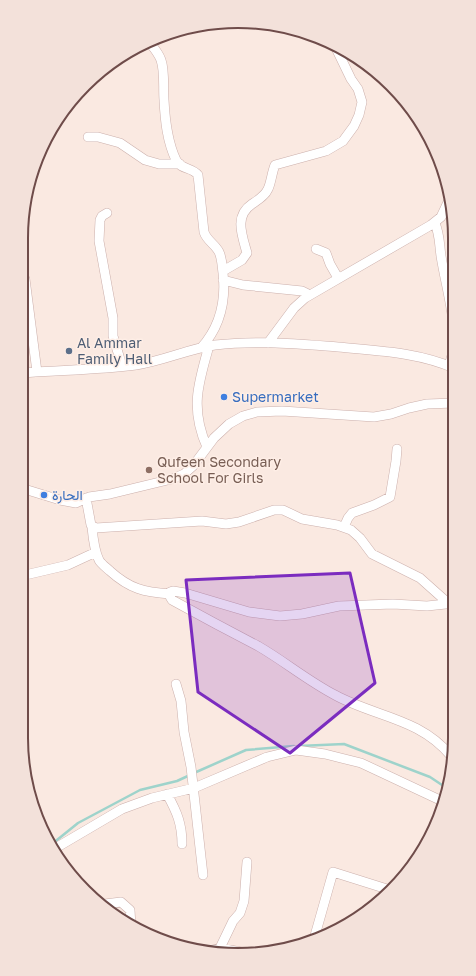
<svg xmlns="http://www.w3.org/2000/svg" width="476" height="976" font-family="'Golos Text',Vazirmatn,sans-serif">
  <style>
    .lines { fill: none; stroke-linecap: round; stroke-linejoin: round }
    .stream { stroke: #9ed3cb; stroke-width: 2.5 }
    .minor-casing { stroke: #ccb0ac; stroke-width: 10 }
    .minor { stroke: #fff; stroke-width: 9 }
    .marked { fill: #7b2cbf; fill-opacity: 0.2; stroke: #7b2cbf; stroke-width: 3; stroke-linejoin: round }
    .service-dot { fill: #5c6f8a; stroke: #feeee6; stroke-width: 1.5 }
    .shop-dot { fill: #3f7fe0; stroke: #feeee6; stroke-width: 1.5 }
    .education-dot { fill: #8d6e63; stroke: #feeee6; stroke-width: 1.5 }
    .labels { text-anchor: middle; stroke-width: 3; stroke-linejoin: round; paint-order: stroke }
    .service-label { font-size: 14px; fill: #4e5e75; stroke: #feeee6; text-anchor: start }
    .shop-label { font-size: 14px; fill: #366cbe; stroke: #feeee6; text-anchor: start }
    .education-label { font-size: 14px; fill: #785e54; stroke: #feeee6; text-anchor: start }
    .rim { fill: none; stroke: #6f4c4a; stroke-width: 2 }
  </style>
  <rect width="100%" height="100%" fill="#fae9e1"/>
  <g class="lines">
    <path class="stream" d="M299 746 344 744 430 777 445 787
      M194 773 246 750 294 746
      M52 844 78 823 140 790 177 781 190 775"/>
    <g class="minor-casing">
      <path id="minor" d="M149 42C153 47 158 52 161 60 165 72 163 87 164 100 165 120 167 141 176 160 181 170 192 167 198 175L204 232C207 241 215 244 219 252 222 258 222 266 223 273 226 300 220 327 201 348
        M88 137H98L120 143 145 160 159 164H180
        M107 213 102 216 100 220 99 241 113 318V336L122 366
        M435 223C440 236 439 242 441 256 445 281 452 305 454 330
        M316 249 326 253 330 264 338 278
        M223 271 242 260 247 253C242 235 234 216 252 204 258 200 265 196 268 189 271 183 272 172 275 165L326 151 343 141 354 126 359 115 362 102 358 89 351 79 335 46
        M25 279 37 372
        M223 280 243 285 302 291 310 295
        M268 343 294 308 305 298 431 225 441 217 450 198
        M449 366 454 348
        M21 373C59 370 98 370 136 365 163 361 188 349 215 345 256 340 297 344 338 347 378 351 417 352 454 368
        M207 447C190 409 198 384 209 346
        M21 488 60 500 76 503 89 497 110 494 172 479 184 474 193 466 214 438 229 424 243 416 257 412 282 411 374 417 391 414 409 408 427 404 454 403
        M86 498 91 525 96 528 202 521 226 524 239 522 274 510H283L302 519 337 525 351 530 360 538 372 554 420 578 448 603
        M92 527C93 538 94 550 99 560 101 564 107 568 110 571 130 589 144 592 170 594
        M344 527 348 518 352 513 374 505 390 497 396 461 397 449
        M21 576 68 565 96 552
        M176 684 181 701 184 732 191 767 203 875
        M451 756C420 718 375 717 335 695 308 681 284 661 258 646 229 631 201 616 172 600L169 595 170 592 173 591 185 593 249 612 280 616 302 614 339 606 393 604 427 606 455 603
        M167 794C177 812 182 824 182 844
        M54 849 122 809 152 798 194 788 267 757 296 750 325 754 361 763 442 801
        M105 904 121 902 130 910 131 926
        M314 939 333 872 387 889
        M208 951 220 948 241 952
        M221 952 220 948 233 921 240 913 244 901 247 862"/>
    </g>
    <use href="#minor" class="minor"/>
  </g>
  <path class="marked" d="M350 573 375 683 290 753 198 692 186 580Z"/>
  <circle class="service-dot" cx="69" cy="351" r="4"/>
  <g class="shop-dot">
    <circle cx="224" cy="397" r="4"/>
    <circle cx="44" cy="495" r="4"/>
  </g>
  <circle class="education-dot" cx="149" cy="470" r="4"/>
  <g class="labels">
    <g class="service-label">
      <text x="77" y="348">Al Ammar<tspan x="77" dy="16">Family Hall</tspan></text>
    </g>
    <g class="shop-label">
      <text x="232" y="402">Supermarket</text>
      <text x="52" y="500">الحارة</text>
    </g>
    <g class="education-label">
      <text x="157" y="467">Qufeen Secondary<tspan x="157" dy="16">School For Girls</tspan></text>
    </g>
  </g>
  <path d="M0 0H476V976H0ZM238 28H238A210 210 0 0 1 448 238V738A210 210 0 0 1 238 948H238A210 210 0 0 1 28 738V238A210 210 0 0 1 238 28Z" fill="#f3e1da" fill-rule="evenodd"/>
  <path class="rim" d="M238 28H238A210 210 0 0 1 448 238V738A210 210 0 0 1 238 948H238A210 210 0 0 1 28 738V238A210 210 0 0 1 238 28Z"/>
</svg>
